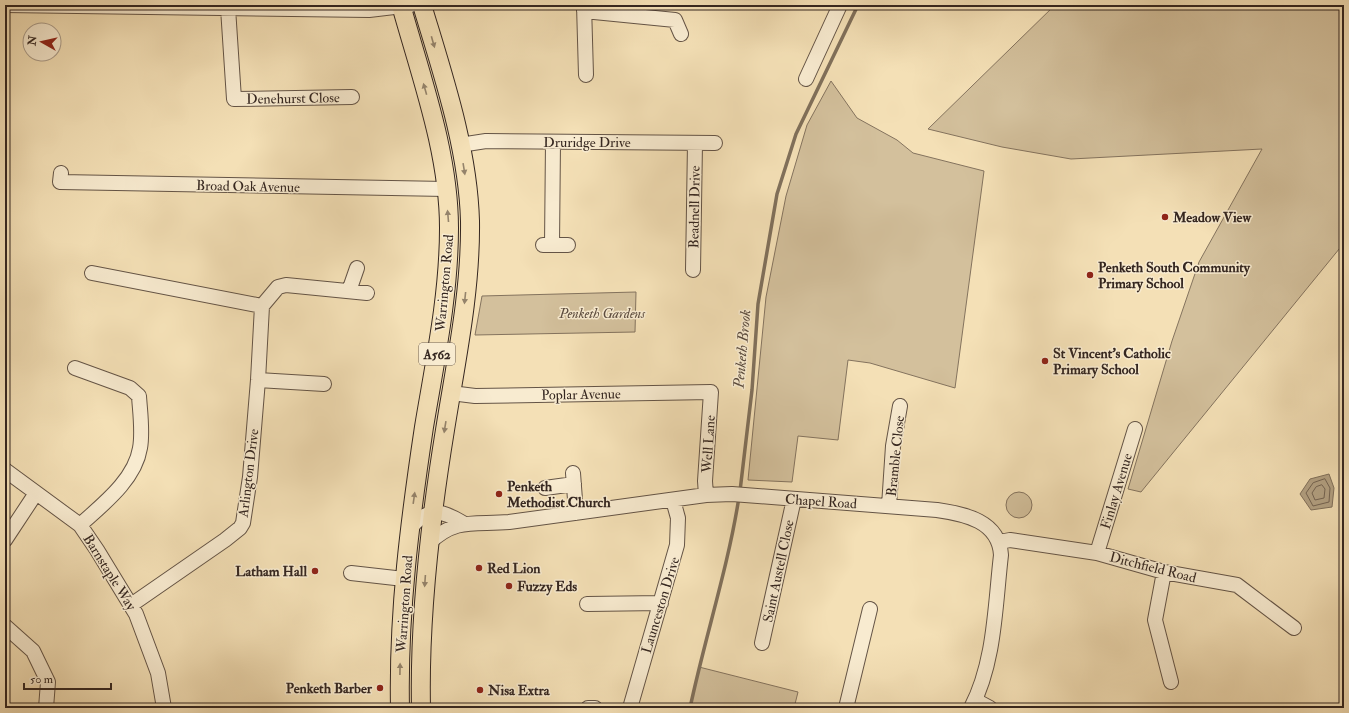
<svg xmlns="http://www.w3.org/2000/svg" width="1349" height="713" font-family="'IM FELL Double Pica',serif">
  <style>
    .green { fill: #d3c09c; stroke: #84735e }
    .water { fill: #b3a183; stroke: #80705b }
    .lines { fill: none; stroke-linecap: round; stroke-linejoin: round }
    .shore { stroke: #746452; stroke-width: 1 }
    .stream { stroke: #80705b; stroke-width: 3.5 }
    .minor-casing { stroke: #645446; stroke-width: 16 }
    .major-casing { stroke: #342620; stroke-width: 20 }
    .minor { stroke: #f8ebd0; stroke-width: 14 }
    .major { stroke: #f4e0b6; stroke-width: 18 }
    .oneway { fill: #94836b }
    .poi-dot { fill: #8f2418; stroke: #f8ebd0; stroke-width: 1.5 }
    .labels { text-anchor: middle; stroke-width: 3; stroke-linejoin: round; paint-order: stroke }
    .shield { fill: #f8ebd0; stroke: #6f6155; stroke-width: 1 }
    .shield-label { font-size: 13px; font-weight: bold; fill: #342620 }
    .street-label { font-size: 14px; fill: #342620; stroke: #f8ebd0 }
    .poi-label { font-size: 14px; font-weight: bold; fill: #342620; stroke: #f8ebd0; text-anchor: start }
    .park-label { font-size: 14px; font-style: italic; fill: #5c4c3f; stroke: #f8ebd0 }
    .water-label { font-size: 15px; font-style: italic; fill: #5a4b3e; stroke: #f8ebd0 }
  </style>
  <rect width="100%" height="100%" fill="#f4e0b6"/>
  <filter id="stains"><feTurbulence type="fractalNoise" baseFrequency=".005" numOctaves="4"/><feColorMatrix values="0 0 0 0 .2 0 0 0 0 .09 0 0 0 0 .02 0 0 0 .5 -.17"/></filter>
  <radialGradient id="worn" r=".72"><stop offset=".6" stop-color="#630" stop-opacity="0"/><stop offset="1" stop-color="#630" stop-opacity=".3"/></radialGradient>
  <path class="green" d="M1055 5H1344V243L1141 492 1128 489 1172 341 1199 262 1262 149 1071 159 1002 147 928 129Z
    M831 81 857 118 897 140 913 153 984 171 955 388 870 363 848 360 838 440 798 436 792 482 748 480 766 297 786 196 807 125Z
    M636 292 635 332 475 335 482 296Z
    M1006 505a13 13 0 1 1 26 0a13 13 0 1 1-26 0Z
    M699 667 798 692 794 708H690Z"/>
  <path class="water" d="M1329 474 1334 488 1332 507 1311 510 1300 494 1310 479Z"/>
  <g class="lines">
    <path class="shore" d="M1325 479 1330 488 1329 502 1313 506 1306 493 1313 483Z
      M1322 485 1325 489 1324 498 1315 500 1312 493 1316 487Z"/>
    <path class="stream" d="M740 491 752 390 758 304 777 194 796 134 858 5
      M690 708C705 637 728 568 739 497"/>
    <g class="minor-casing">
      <path id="minor" d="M5 5 369 10 411 5
        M584 5 586 75
        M228 8 234 99 352 97
        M584 11 675 20 681 34
        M806 79 840 5
        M460 145 486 141 715 143
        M61 173 60 182 446 189
        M543 245H568
        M552 245 553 142
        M693 270 695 143
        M92 273 262 306
        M349 291 357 268
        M75 368 130 388 139 396C140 412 143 432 140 448 135 480 102 505 80 525
        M258 380 324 384
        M451 393 475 396 711 392 705 481 706 495
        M5 470 80 525 97 550 136 614 158 673 164 708
        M573 473 576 513
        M545 488 574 484
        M889 506 893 446 900 406
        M409 530C427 507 440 509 463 523
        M5 540 36 493
        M999 542 1010 540 1097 553 1164 572 1237 585 1294 628
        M429 543C456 517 475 525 509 522L706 495 732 494 937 510C965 514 999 521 1001 555 995 606 995 662 971 708
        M1097 553 1135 429
        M1164 572 1155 620 1171 682
        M351 573 404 579
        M587 604 661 603
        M131 605 225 540 240 528 243 523 250 477 258 380 262 306 278 287 286 285 367 293
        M5 626 33 651 48 682 46 708
        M762 643 794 499
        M975 700 990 708
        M588 708H595
        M630 708 677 545 678 518 673 500
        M846 708 870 609"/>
    </g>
    <g class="major-casing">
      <path id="major" d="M400 708C398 613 410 520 424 427 435 361 449 295 449 228 449 153 421 77 401 5
        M421 708C419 615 430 522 445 430 456 361 471 291 470 221 468 148 443 75 422 5"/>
    </g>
    <use href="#minor" class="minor"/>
    <use href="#major" class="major"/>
  </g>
  <defs><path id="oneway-solid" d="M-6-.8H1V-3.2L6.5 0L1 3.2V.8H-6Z"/></defs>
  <g class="oneway">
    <use href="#oneway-solid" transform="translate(433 42) rotate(74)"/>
    <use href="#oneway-solid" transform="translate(425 89) rotate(-106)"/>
    <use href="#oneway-solid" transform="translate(464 169) rotate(81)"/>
    <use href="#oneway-solid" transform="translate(448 216) rotate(-95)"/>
    <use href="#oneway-solid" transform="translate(465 298) rotate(96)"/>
    <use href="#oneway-solid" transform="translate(445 427) rotate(99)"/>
    <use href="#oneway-solid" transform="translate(414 498) rotate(-82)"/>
    <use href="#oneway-solid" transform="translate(425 581) rotate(94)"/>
    <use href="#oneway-solid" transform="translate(400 669) rotate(-89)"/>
  </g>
  <g class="poi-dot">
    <circle cx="1165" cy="217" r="4"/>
    <circle cx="1090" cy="275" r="4"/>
    <circle cx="1045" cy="361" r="4"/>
    <circle cx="499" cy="494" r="4"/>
    <circle cx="479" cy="568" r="4"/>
    <circle cx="315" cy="571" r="4"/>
    <circle cx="509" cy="586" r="4"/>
    <circle cx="380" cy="688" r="4"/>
    <circle cx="480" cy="690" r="4"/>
  </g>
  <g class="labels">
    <rect class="shield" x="419" y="343" width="36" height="22" rx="3"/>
    <g class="shield-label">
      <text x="437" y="359">A562</text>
    </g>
    <g class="street-label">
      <text transform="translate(293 98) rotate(-1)" y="5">Denehurst Close</text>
      <text x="587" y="147">Druridge Drive</text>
      <text transform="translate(248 186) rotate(1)" y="5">Broad Oak Avenue</text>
      <text transform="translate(694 207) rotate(-89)" y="5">Beadnell Drive</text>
      <text transform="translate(444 283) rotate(-85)" y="5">Warrington Road</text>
      <text transform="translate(581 394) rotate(-1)" y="5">Poplar Avenue</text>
      <text transform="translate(708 444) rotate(-86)" y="5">Well Lane</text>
      <text transform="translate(895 456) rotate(-84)" y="5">Bramble Close</text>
      <text transform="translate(248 473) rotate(-83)" y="5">Arlington Drive</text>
      <text transform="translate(1116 491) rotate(-73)" y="5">Finlay Avenue</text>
      <text transform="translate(821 501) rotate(4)" y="5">Chapel Road</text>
      <text transform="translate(1153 567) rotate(14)" y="5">Ditchfield Road</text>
      <text transform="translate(778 571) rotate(-78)" y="5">Saint Austell Close</text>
      <text transform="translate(110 572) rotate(58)" y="5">Barnstaple Way</text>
      <text transform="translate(404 604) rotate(-86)" y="5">Warrington Road</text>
      <text transform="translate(660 605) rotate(-73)" y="5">Launceston Drive</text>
    </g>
    <g class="poi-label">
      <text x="1173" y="222">Meadow View</text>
      <text x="1098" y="272">Penketh South Community<tspan x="1098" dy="16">Primary School</tspan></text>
      <text x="1053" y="358">St Vincent's Catholic<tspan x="1053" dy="16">Primary School</tspan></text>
      <text x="507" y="491">Penketh<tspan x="507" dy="16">Methodist Church</tspan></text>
      <text x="487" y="573">Red Lion</text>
      <text x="307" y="576" text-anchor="end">Latham Hall</text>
      <text x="517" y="591">Fuzzy Eds</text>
      <text x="372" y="693" text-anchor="end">Penketh Barber</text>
      <text x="488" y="695">Nisa Extra</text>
    </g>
    <g class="park-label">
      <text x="602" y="318">Penketh Gardens</text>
    </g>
    <g class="water-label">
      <text transform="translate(742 349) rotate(-85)" y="5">Penketh Brook</text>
    </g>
  </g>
  <rect width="1349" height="713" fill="none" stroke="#f4e0b6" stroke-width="20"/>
  <rect x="6" y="6" width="1337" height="701" fill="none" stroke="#342620" stroke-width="2"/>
  <rect x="10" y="10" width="1329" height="693" fill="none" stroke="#342620"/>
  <g transform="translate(42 42) rotate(278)"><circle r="19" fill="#f8ebd0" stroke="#aa9c8a"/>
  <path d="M0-3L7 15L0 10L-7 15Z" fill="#8f2418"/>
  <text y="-6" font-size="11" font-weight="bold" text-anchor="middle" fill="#342620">N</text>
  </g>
  <path d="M24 683v6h87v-6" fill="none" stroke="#342620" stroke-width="2"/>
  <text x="30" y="683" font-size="12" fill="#342620" stroke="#f8ebd0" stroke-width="3" paint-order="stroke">50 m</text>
  <rect width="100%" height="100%" filter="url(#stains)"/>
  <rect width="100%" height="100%" fill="url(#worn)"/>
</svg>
